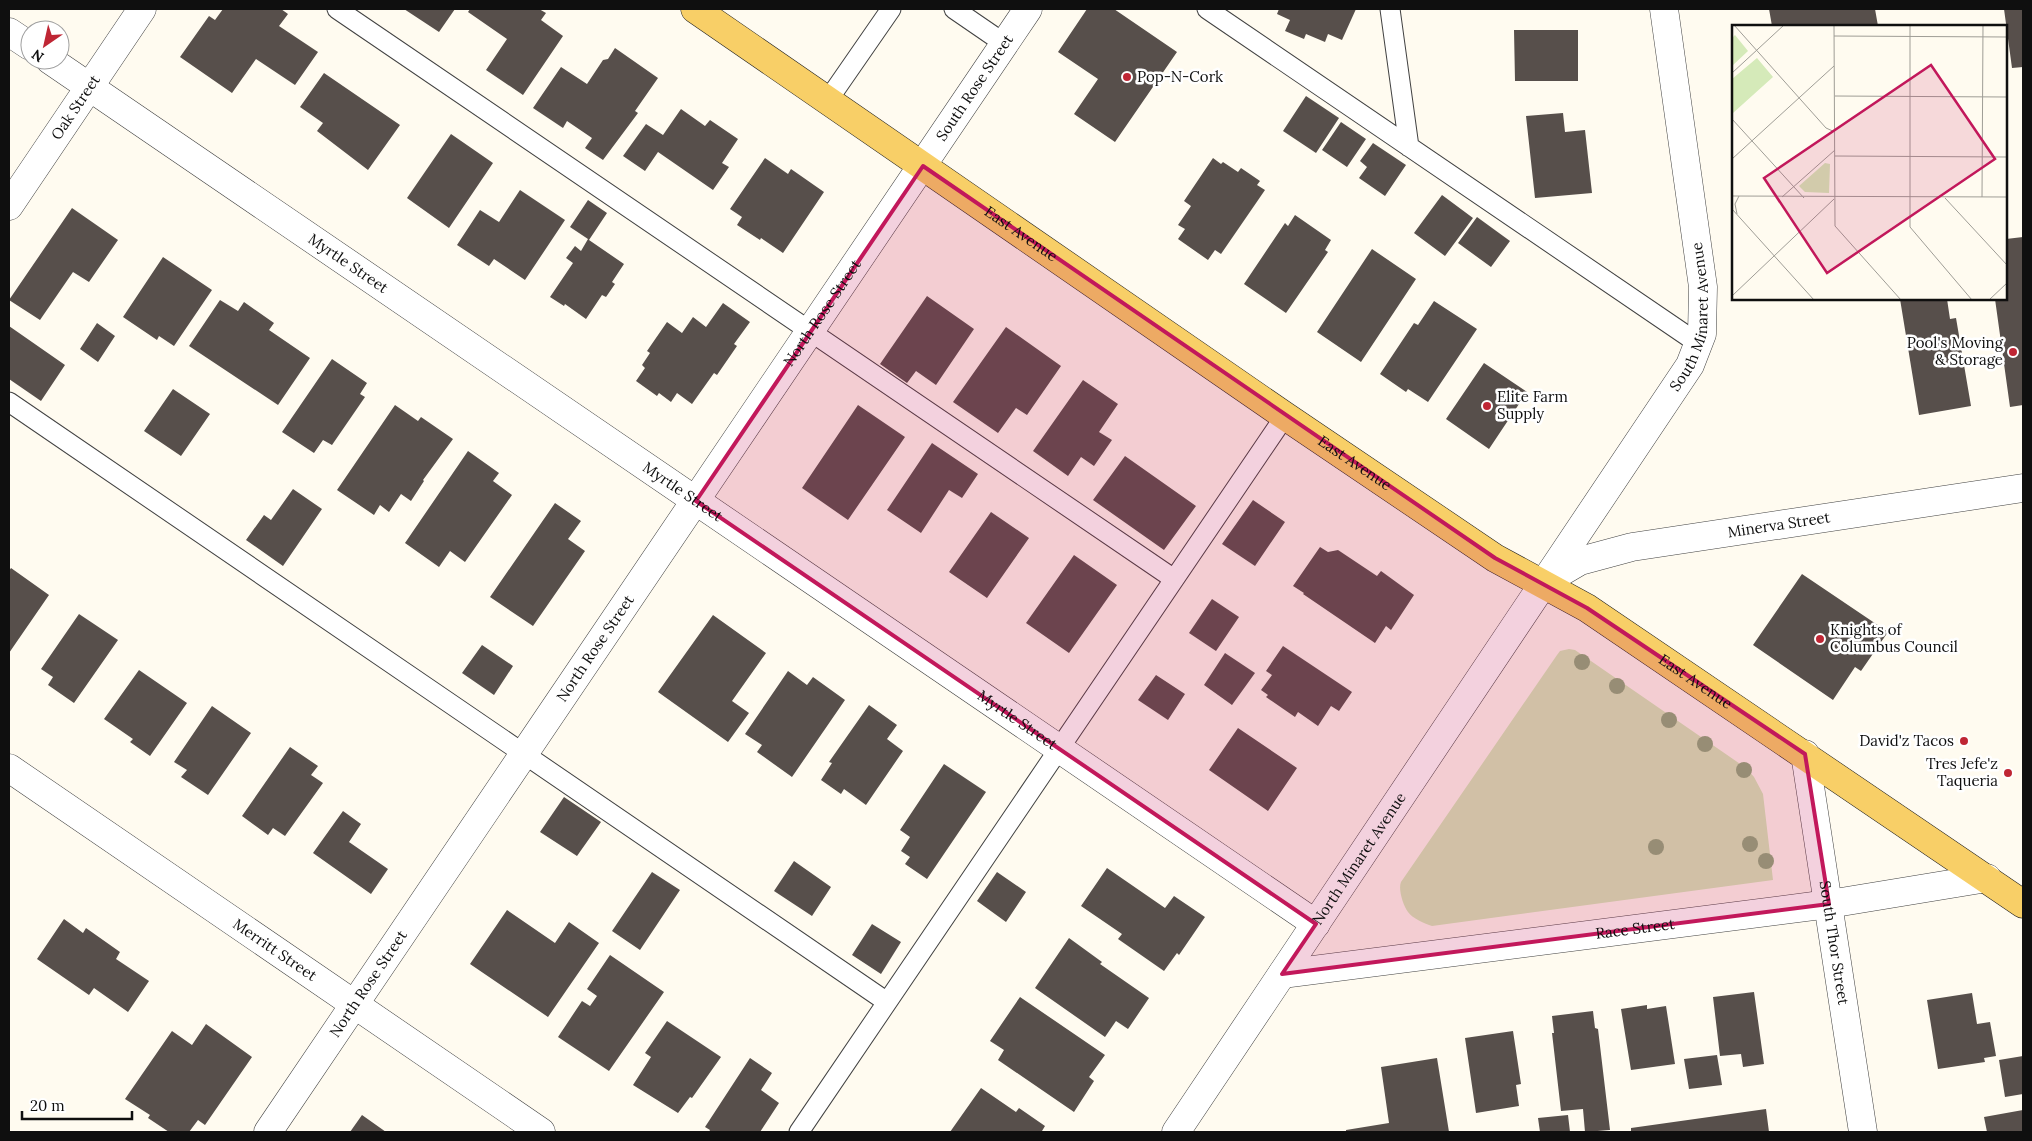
<svg xmlns="http://www.w3.org/2000/svg" width="2032" height="1141" font-family="Lora,serif">
  <style>
    .green { fill: #d5eab9 }
    .building { fill: #574f4b }
    .lines { fill: none; stroke-linecap: round; stroke-linejoin: round }
    .service-casing { stroke: #424242; stroke-width: 21 }
    .minor-casing { stroke: #424242; stroke-width: 29 }
    .primary-casing { stroke: #202020; stroke-width: 29 }
    .service { stroke: #fff; stroke-width: 19 }
    .minor { stroke: #fff; stroke-width: 28 }
    .primary { stroke: #f8cf67; stroke-width: 28 }
    .tree { fill: #8daa7c }
    .marked { fill: #c2185b; fill-opacity: 0.2; stroke: #c2185b; stroke-width: 4; stroke-linejoin: round }
    .poi-dot { fill: #bf2634; stroke: #fff; stroke-width: 2 }
    .labels { text-anchor: middle; stroke-width: 5; stroke-linejoin: round; paint-order: stroke }
    .poi-label { font-size: 15px; fill: #0f0f0f; stroke: #fff; text-anchor: start }
    .street-label { font-size: 15px; fill: #0f0f0f; stroke: #fff }
    .inset-road { fill: none; stroke: #9f9d96; stroke-width: 1 }
    .view { fill: #c2185b; fill-opacity: 0.15; stroke: #c2185b; stroke-width: 2.5 }
    .inset-edge { fill: none; stroke: #0f0f0f; stroke-width: 2.5 }
  </style>
  <rect width="100%" height="100%" fill="#fffbf0"/>
  <path class="green" d="M1569 649 1575 650 1746 768 1754 777 1763 794 1773 880 1432 926C1425 924 1412 918 1408 912 1403 905 1398 889 1401 882L1557 655 1560 651Z"/>
  <path class="building" d="M223 9H281L288 14 279 26 318 52 295 85 256 59 232 93 180 57 209 16 215 20Z
    M404 9H455L439 32Z
    M470 9H539L546 13 541 20 563 36 523 95 486 70 507 39 468 12Z
    M1087 9H1114L1177 52 1115 142 1074 114 1098 79 1058 52Z
    M1279 9H1356L1342 40 1328 34 1325 42 1306 34 1304 39 1285 31 1290 20 1277 14Z
    M1769 9H1875L1878 26H1772Z
    M2004 9H2023V67L2012 68Z
    M1514 30H1578V81H1515Z
    M615 48 658 78 635 111 638 113 603 160 585 148 592 138 567 121 563 128 533 108 561 67 587 84 603 60 608 59Z
    M324 73 400 125 368 170 317 131 323 123 300 107Z
    M1306 96 1339 118 1316 153 1283 131Z
    M681 109 705 126 710 120 738 139 722 163 729 167 713 190 658 152 645 171 623 156 646 124 663 135Z
    M1563 113 1565 132 1585 130 1592 193 1535 198 1526 116Z
    M1341 122 1366 139 1347 167 1322 150Z
    M451 134 493 163 449 228 407 198Z
    M1373 143 1406 165 1385 196 1359 178 1367 167 1360 161Z
    M765 158 788 174 791 169 824 192 783 253 761 238 760 240 737 225 742 217 730 209Z
    M1213 158 1221 164 1223 162 1238 172 1241 168 1260 181 1257 185 1265 190 1221 254 1215 250 1208 260 1178 239 1185 229 1178 225 1191 206 1184 201Z
    M520 190 565 220 525 280 494 259 489 266 457 245 480 210 499 222Z
    M1442 195 1473 218 1445 256 1414 233Z
    M588 200 607 213 589 240 624 264 612 282 615 284 606 297 602 295 586 319 565 304 564 306 550 297 573 263 566 258 575 246 581 251 588 239 570 227Z
    M72 208 118 240 89 282 73 272 40 320 9 300Z
    M1295 215 1331 240 1325 250 1328 252 1286 313 1244 284 1285 223 1288 226Z
    M1477 217 1510 241 1491 267 1458 243Z
    M2023 237V405L2010 407 1995 299H2006V239Z
    M1372 249 1416 279 1361 362 1317 332Z
    M163 257 212 290 174 346 159 336 157 340 123 317Z
    M927 296 974 329 936 385 916 371 907 383 880 364Z
    M1900 299H1947L1950 319 1956 318 1971 406 1919 415Z
    M220 300 238 311 244 302 274 323 269 330 310 358 278 405 189 346Z
    M1434 301 1477 329 1428 402 1408 389 1406 392 1380 374 1414 323 1418 325Z
    M723 303 750 322 734 344 737 346 717 375 714 373 692 404 677 393 671 402 659 393 657 396 636 381 645 368 642 365 650 353 647 351 667 322 682 333 693 317 706 327Z
    M97 323 115 336 98 362 80 349Z
    M9 326 65 365 41 401 9 379Z
    M1006 327 1061 366 1027 415 1016 408 998 433 953 402Z
    M332 359 367 383 360 394 365 397 332 445 323 440 314 453 282 432Z
    M1484 363 1527 392 1489 449 1446 419Z
    M1083 380 1118 404 1099 432 1112 440 1094 466 1081 457 1068 476 1033 451Z
    M173 389 210 414 181 456 144 431Z
    M395 405 418 421 421 417 453 439 423 480 424 481 411 501 401 494 389 512 380 505 374 515 337 490Z
    M858 405 905 437 848 520 802 488Z
    M932 443 978 474 962 498 949 490 921 533 887 510Z
    M468 451 499 473 493 481 512 495 465 562 450 551 439 567 405 543Z
    M1125 456 1196 506 1164 550 1093 500Z
    M293 489 322 509 283 566 246 540 264 515 271 520Z
    M1253 500 1285 522 1255 566 1222 544Z
    M555 503 581 521 568 539 585 551 533 626 490 597Z
    M991 512 1029 538 987 598 949 572Z
    M1320 547 1328 552 1338 550 1377 576 1381 571 1414 595 1391 630 1386 626 1375 643 1303 594 1304 593 1293 586Z
    M1074 555 1117 585 1069 653 1026 623Z
    M11 568 49 595 9 653V571Z
    M1802 574 1888 632 1861 671 1855 667 1833 700 1753 645Z
    M1212 599 1239 617 1216 651 1189 633Z
    M79 614 118 640 74 703 48 685 53 677 41 669Z
    M713 615 766 653 732 701 749 713 728 742 658 692Z
    M482 645 513 666 494 695 462 673Z
    M1283 646 1352 692 1339 711 1331 706 1318 726 1298 712 1295 717 1266 697 1268 695 1261 690 1272 675 1266 671Z
    M1225 653 1255 673 1232 705 1204 685Z
    M139 670 187 703 150 756 130 742 133 739 104 719Z
    M788 671 807 685 813 677 845 700 792 777 757 752 762 745 745 734Z
    M1156 675 1185 694 1168 720 1138 700Z
    M869 705 897 725 887 739 903 751 866 805 844 789 841 794 821 780 832 763 829 762Z
    M212 706 251 733 208 795 181 777 187 770 174 762Z
    M1238 728 1297 768 1268 811 1209 770Z
    M290 747 318 766 311 775 323 783 285 836 273 828 268 835 242 816Z
    M944 764 986 792 927 879 905 864 910 857 901 851 910 837 900 830Z
    M564 797 601 822 577 856 540 832Z
    M343 811 361 824 349 842 388 869 371 894 313 853Z
    M794 861 831 887 812 916 774 891Z
    M1107 868 1165 908 1174 896 1205 917 1179 955 1177 953 1164 971 1118 939 1122 934 1081 906Z
    M652 872 680 890 640 950 612 931Z
    M997 872 1026 892 1006 922 977 901Z
    M507 910 555 943 569 922 599 943 548 1017 470 964Z
    M64 919 83 933 86 928 120 952 116 959 149 981 128 1012 94 988 89 995 37 959Z
    M872 924 901 942 881 974 852 955Z
    M1069 938 1102 962 1100 964 1149 998 1128 1029 1116 1021 1105 1037 1035 988Z
    M610 955 664 992 609 1071 558 1037 582 1001 590 1006 597 996 587 989Z
    M1754 992 1764 1064 1743 1067 1741 1054 1720 1056 1713 997Z
    M1972 993 1977 1024 1990 1022 1996 1056 1984 1058 1985 1062 1938 1069 1927 1000Z
    M1020 997 1105 1055 1089 1077 1094 1081 1074 1112 998 1060 1004 1050 990 1041Z
    M1647 1005V1009L1666 1006 1675 1064 1631 1070 1621 1009Z
    M1593 1011 1595 1028 1598 1029 1610 1130 1585 1132 1583 1109 1561 1111 1552 1033H1554L1552 1016Z
    M667 1021 721 1057 692 1098 690 1097 678 1113 633 1085 651 1057 645 1053Z
    M206 1024 252 1057 205 1125 198 1120 189 1132H169L148 1118 150 1115 125 1099 172 1031 192 1045Z
    M1513 1031 1521 1084 1516 1085 1519 1106 1476 1113 1465 1038Z
    M1717 1055 1722 1085 1689 1089 1684 1059Z
    M2023 1056V1094L2005 1097 1999 1060Z
    M750 1058 772 1073 761 1090 779 1103 760 1132H709L710 1130 705 1127Z
    M1437 1058 1449 1132H1346V1130L1389 1123 1381 1067Z
    M981 1088 1016 1112 1019 1108 1045 1126 1042 1131 1044 1132H950Z
    M1766 1109 1769 1132H1631V1128Z
    M2023 1110V1132H1987L1984 1117Z
    M362 1115 386 1132H350Z
    M1568 1115 1570 1132H1540L1538 1118Z"/>
  <g class="lines">
    <g class="service-casing">
      <path id="service" d="M337 9 1174 579
        M954 9 1005 44
        M1207 9 1699 344
        M1390 9 1409 147
        M828 100 891 9
        M9 402 887 1002
        M799 1132 1285 416"/>
    </g>
    <g class="minor-casing">
      <g id="minor">
        <path d="M9 32 30 46"/>
        <path id="s1" d="M50 60 1316 924"/>
        <path id="s2" d="M9 206 142 9"/>
        <path id="s3" d="M1551 578 1580 561 1632 547 2023 488"/>
        <path id="s4" d="M1805 754 1863 1132"/>
        <path id="s5" d="M9 768 541 1132"/>
        <path id="s6" d="M1282 974 1829 904 1987 878"/>
        <path id="s7" d="M268 1132 1028 9"/>
        <path id="s8" d="M1176 1132 1690 365 1702 334 1703 287 1664 9"/>
      </g>
    </g>
    <g class="primary-casing">
      <g id="primary">
        <path id="s9" d="M695 9 1285 416 1495 558 1587 608 2023 904"/>
      </g>
    </g>
    <use href="#service" class="service"/>
    <use href="#minor" class="minor"/>
    <use href="#primary" class="primary"/>
  </g>
  <g class="tree">
    <circle cx="1582" cy="662" r="8"/>
    <circle cx="1617" cy="686" r="8"/>
    <circle cx="1669" cy="720" r="8"/>
    <circle cx="1705" cy="744" r="8"/>
    <circle cx="1744" cy="770" r="8"/>
    <circle cx="1750" cy="844" r="8"/>
    <circle cx="1656" cy="847" r="8"/>
    <circle cx="1766" cy="861" r="8"/>
  </g>
  <path class="marked" d="M923 166 1495 558 1587 608 1805 754 1829 904 1282 974 1316 924 696 501Z"/>
  <g class="poi-dot">
    <circle cx="1127" cy="77" r="5"/>
    <circle cx="2013" cy="352" r="5"/>
    <circle cx="1487" cy="406" r="5"/>
    <circle cx="1820" cy="639" r="5"/>
    <circle cx="1964" cy="741" r="5"/>
    <circle cx="2008" cy="773" r="5"/>
  </g>
  <g class="labels">
    <g class="poi-label">
      <text x="1137" y="82">Pop-N-Cork</text>
      <text x="2003" y="348" text-anchor="end">Pool's Moving<tspan x="2003" dy="17">&amp; Storage</tspan></text>
      <text x="1497" y="402">Elite Farm<tspan x="1497" dy="17">Supply</tspan></text>
      <text x="1830" y="635">Knights of<tspan x="1830" dy="17">Columbus Council</tspan></text>
      <text x="1954" y="746" text-anchor="end">David'z Tacos</text>
      <text x="1998" y="769" text-anchor="end">Tres Jefe'z<tspan x="1998" dy="17">Taqueria</tspan></text>
    </g>
    <g class="street-label">
      <text dy="5" stroke="none"><textPath href="#s7" startOffset="1261">South Rose Street</textPath></text>
      <text dy="5" stroke="none"><textPath href="#s2" startOffset="119">Oak Street</textPath></text>
      <text dy="5" stroke="none"><textPath href="#s9" startOffset="396">East Avenue</textPath></text>
      <text dy="5" stroke="none"><textPath href="#s1" startOffset="361">Myrtle Street</textPath></text>
      <text dy="5" stroke="none"><textPath href="#s7" startOffset="989">North Rose Street</textPath></text>
      <text dy="5" stroke="none"><textPath href="#s8" startOffset="971">South Minaret Avenue</textPath></text>
      <text dy="5" stroke="none"><textPath href="#s9" startOffset="801">East Avenue</textPath></text>
      <text dy="5" stroke="none"><textPath href="#s1" startOffset="766">Myrtle Street</textPath></text>
      <text dy="5" stroke="none"><textPath href="#s3" startOffset="236">Minerva Street</textPath></text>
      <text dy="5" stroke="none"><textPath href="#s7" startOffset="584">North Rose Street</textPath></text>
      <text dy="5" stroke="none"><textPath href="#s9" startOffset="1206">East Avenue</textPath></text>
      <text dy="5" stroke="none"><textPath href="#s1" startOffset="1171">Myrtle Street</textPath></text>
      <text dy="5" stroke="none"><textPath href="#s8" startOffset="329">North Minaret Avenue</textPath></text>
      <text dy="5" stroke="none"><textPath href="#s6" startOffset="356">Race Street</textPath></text>
      <text dy="5" stroke="none"><textPath href="#s4" startOffset="191">South Thor Street</textPath></text>
      <text dy="5" stroke="none"><textPath href="#s5" startOffset="322">Merritt Street</textPath></text>
      <text dy="5" stroke="none"><textPath href="#s7" startOffset="179">North Rose Street</textPath></text>
    </g>
  </g>
  <g transform="translate(1732 25)">
    <rect width="275" height="275" fill="#fffbf0"/>
    <path d="M3 10 16 26 0 41V13ZM25 33 41 52 1 88 0 54ZM93 138 98 139 97 168 73 167 67 161Z" fill="#d5eab9"/>
    <path class="inset-road" d="M2 0 94 103 103 107M102 0 103 201 169 275M178 0V202L240 275M102 11 275 12M0 48 52 0M103 71 275 72M0 94 72 173M103 131 275 132M0 134 102 41M0 171 275 172M50 172 103 125M250 172 251 0M213 173 275 240M0 184 82 275M5 189 3 179 7 171M1 270 102 174M257 275 275 258"/>
    <path class="view" d="M199 40 263 134 95 248 32 153Z"/>
    <rect width="275" height="275" class="inset-edge"/>
  </g>
  <rect width="2032" height="1141" fill="none" stroke="#0f0f0f" stroke-width="20"/>
  <g transform="translate(45 45) rotate(214)"><circle r="24" fill="#ffffff" stroke="#9f9f9f"/>
  <path d="M0-4L9 19L0 12L-9 19Z" fill="#bf2634"/>
  <text y="-8" font-size="14" font-weight="bold" text-anchor="middle" fill="#0f0f0f">N</text>
  </g>
  <path d="M22 1111v8h110v-8" fill="none" stroke="#0f0f0f" stroke-width="2.5"/>
  <text x="30" y="1111" font-size="15" fill="#0f0f0f" stroke="#ffffff" stroke-width="4" paint-order="stroke">20 m</text>
</svg>
